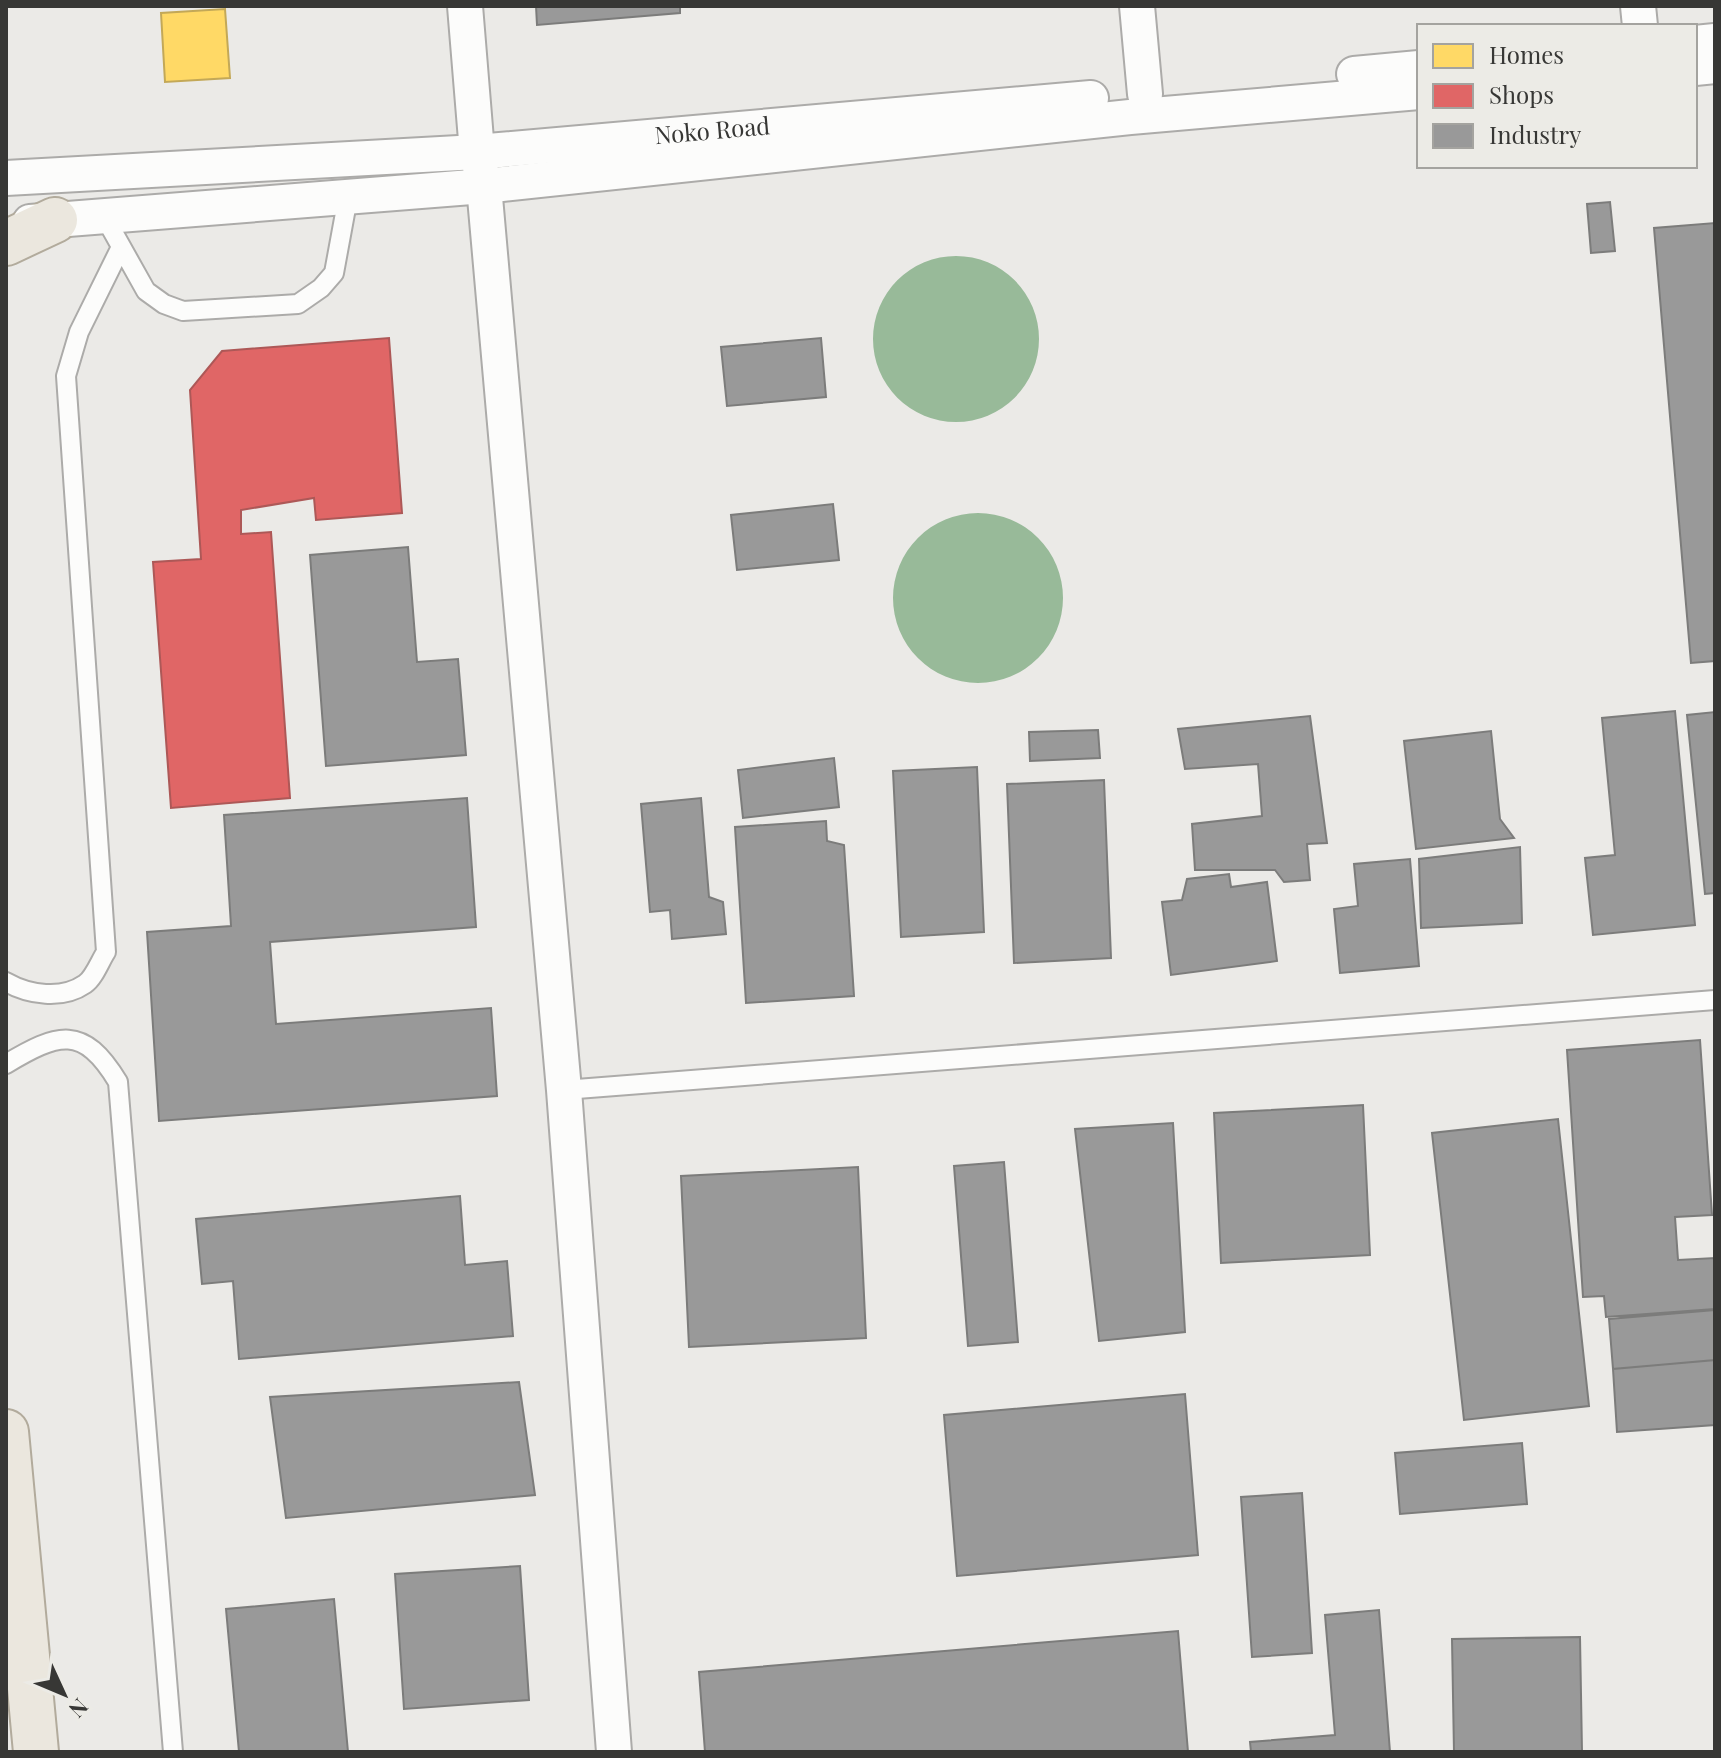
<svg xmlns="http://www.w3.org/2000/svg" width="1721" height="1758" font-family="'Playfair Display',serif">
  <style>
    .water { fill: #98ba99 }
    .homes { fill: #ffd966; stroke: #c3a857; stroke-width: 2 }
    .shops { fill: #e06666; stroke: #ad5857; stroke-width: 2 }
    .industry { fill: #999; stroke: #7c7c7b; stroke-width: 2 }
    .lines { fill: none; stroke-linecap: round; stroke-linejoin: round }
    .lane-casing { stroke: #acaba9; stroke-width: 22 }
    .street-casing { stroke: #acaba9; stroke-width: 38 }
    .primary-casing { stroke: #b2ab9c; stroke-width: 48 }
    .lane { stroke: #fcfcfb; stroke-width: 18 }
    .street { stroke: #fcfcfb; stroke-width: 34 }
    .primary { stroke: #ebe7de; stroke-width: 44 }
    .labels { text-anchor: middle; stroke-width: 8; stroke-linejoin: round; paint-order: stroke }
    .street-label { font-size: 24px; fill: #373735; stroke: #ecebe6 }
  </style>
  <rect width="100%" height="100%" fill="#ebeae7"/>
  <path class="water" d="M873 339a83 83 0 1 1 166 0a83 83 0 1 1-166 0Z
    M893 598a85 85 0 1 1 170 0a85 85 0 1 1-170 0Z"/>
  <path class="homes" d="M225 9 230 78 165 82 161 13Z"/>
  <path class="shops" d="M389 338 402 513 316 520 314 498 241 510V534L271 532 290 798 171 808 153 562 201 559 190 390 222 351Z"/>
  <path class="industry" d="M536 6H680V13L537 25Z
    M1610 202 1615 251 1591 253 1587 204Z
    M1715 223V661L1691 663 1654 228Z
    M821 338 826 397 727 406 721 347Z
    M833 504 839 560 737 570 731 515Z
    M408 547 417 662 458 659 466 755 326 766 310 555Z
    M1675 711 1695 925 1593 935 1585 858 1615 855 1602 718Z
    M1715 712V893L1705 894 1687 715Z
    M1310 716 1327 843 1307 844 1310 880 1284 882 1275 870H1195L1192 824 1262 816 1258 764 1185 769 1178 729Z
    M1098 730 1100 758 1030 761 1029 732Z
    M1491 731 1500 819 1514 838 1416 849 1404 741Z
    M834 758 839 807 743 818 738 770Z
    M977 767 984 932 901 937 893 771Z
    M1104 780 1111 958 1014 963 1007 784Z
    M467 798 476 927 270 942 276 1024 491 1008 497 1096 159 1121 147 932 231 926 224 815Z
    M701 798 709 897 723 902 726 934 672 939 670 910 650 912 641 804Z
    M826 821 827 841 844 845 854 996 746 1003 735 827Z
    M1520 847 1522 923 1421 928 1419 859Z
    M1410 859 1419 966 1340 973 1334 909 1358 906 1354 864Z
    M1229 874 1231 887 1267 882 1277 961 1171 975 1162 902 1182 900 1187 879Z
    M1700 1040 1712 1215 1675 1217 1678 1260 1715 1258V1309L1606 1317 1604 1296 1583 1297 1567 1050Z
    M1363 1105 1370 1255 1221 1263 1214 1113Z
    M1558 1119 1589 1406 1464 1420 1432 1133Z
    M1173 1123 1185 1332 1099 1341 1075 1129Z
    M1004 1162 1018 1342 968 1346 954 1166Z
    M858 1167 866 1338 689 1347 681 1176Z
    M460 1196 465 1265 507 1261 513 1336 239 1359 233 1281 202 1284 196 1219Z
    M1715 1310V1360L1613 1369 1609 1319Z
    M1715 1360V1425L1617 1432 1613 1369Z
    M519 1382 535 1495 286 1518 270 1397Z
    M1185 1394 1198 1555 957 1576 944 1415Z
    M1522 1443 1527 1504 1400 1514 1395 1453Z
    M1302 1493 1312 1653 1252 1657 1241 1497Z
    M520 1566 529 1700 404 1709 395 1574Z
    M334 1599 348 1752H239L226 1609Z
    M1379 1610 1390 1752H1251L1250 1742 1335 1735 1325 1615Z
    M1178 1631 1188 1752H705L699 1672Z
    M1580 1637 1582 1752H1454L1452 1639Z"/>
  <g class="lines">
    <g class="lane-casing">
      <path id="lane" d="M104 216 146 291 164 304 183 311 298 304 321 288 334 273 348 197
        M6 982C29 995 62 1000 85 984 94 978 100 961 106 952L66 376 79 332 120 249
        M6 1064C58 1033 83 1024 118 1082L173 1752
        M564 1090 1715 1000"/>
    </g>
    <g class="street-casing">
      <g id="street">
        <path d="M465 6 477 152 484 186 564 1090 614 1752"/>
        <path d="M1137 6 1145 94"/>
        <path d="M1638 6 1640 26"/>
        <path d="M1695 43 1715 41"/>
        <path d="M1695 68 1715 66"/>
        <path d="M1354 74 1419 68"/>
        <path id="s1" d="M6 178 477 152 1091 98"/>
        <path d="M30 222 484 186 1130 117 1419 92"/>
      </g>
    </g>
    <g class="primary-casing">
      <path id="primary" d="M6 243 55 220
        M6 1432 36 1752"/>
    </g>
    <use href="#lane" class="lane"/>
    <use href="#street" class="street"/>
    <use href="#primary" class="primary"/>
  </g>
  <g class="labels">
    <g class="street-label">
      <text dy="8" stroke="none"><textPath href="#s1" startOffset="708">Noko Road</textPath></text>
    </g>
  </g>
  <rect width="1721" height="1758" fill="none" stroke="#373735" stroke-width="16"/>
  <rect x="1417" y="24" width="280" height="144" fill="#ecebe6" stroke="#a4a39f" stroke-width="2"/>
  <rect x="1433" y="44" width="40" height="24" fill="#ffd966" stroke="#a4a39f" stroke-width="2"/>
  <text x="1489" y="64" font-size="24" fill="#373735">Homes</text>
  <rect x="1433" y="84" width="40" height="24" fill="#e06666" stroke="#a4a39f" stroke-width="2"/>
  <text x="1489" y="104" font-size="24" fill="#373735">Shops</text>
  <rect x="1433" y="124" width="40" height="24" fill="#999999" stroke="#a4a39f" stroke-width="2"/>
  <text x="1489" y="144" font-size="24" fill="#373735">Industry</text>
  <g transform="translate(64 1694) rotate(134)" stroke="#ecebe6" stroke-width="6" paint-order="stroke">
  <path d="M0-6L14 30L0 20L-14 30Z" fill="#373735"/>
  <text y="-12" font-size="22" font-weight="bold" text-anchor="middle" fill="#373735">N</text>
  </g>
</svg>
